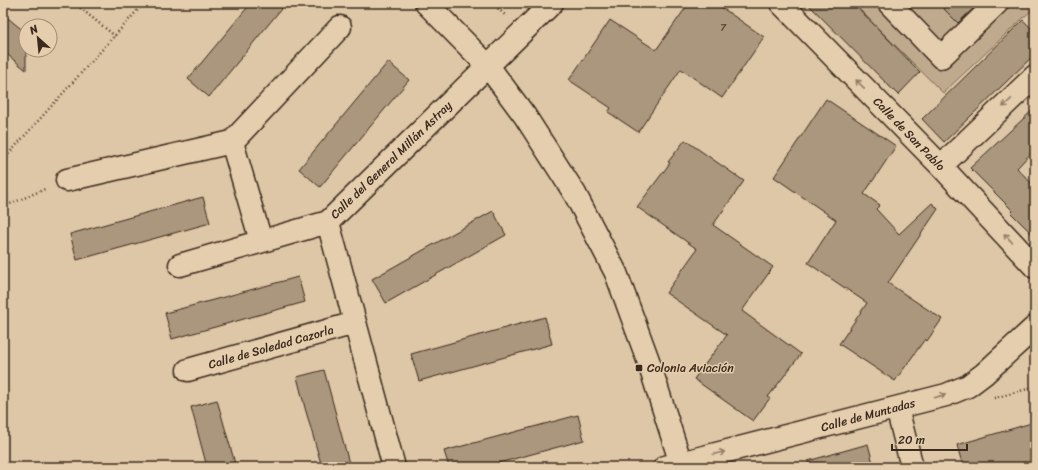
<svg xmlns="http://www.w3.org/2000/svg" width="1038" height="470" font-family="Sriracha,sans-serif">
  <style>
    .green { fill: #bfaa8e; stroke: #7d6a56 }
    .building { fill: #aa977d; stroke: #3b2a1e }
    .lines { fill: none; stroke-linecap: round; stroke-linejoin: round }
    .minor-casing { stroke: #3b2a1e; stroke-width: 25 }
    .path { stroke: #3b2a1e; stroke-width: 2.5; stroke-dasharray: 1 3; stroke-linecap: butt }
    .minor { stroke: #e4cead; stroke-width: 22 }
    .oneway { stroke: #907c66 }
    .poi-dot { fill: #3b2a1e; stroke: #e4cead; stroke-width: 1.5 }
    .labels { text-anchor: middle; stroke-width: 3; stroke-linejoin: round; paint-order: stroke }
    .number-label { font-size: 10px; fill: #574536 }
    .street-label { font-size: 12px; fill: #3b2a1e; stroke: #e4cead }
    .poi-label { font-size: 12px; fill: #3b2a1e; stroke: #e4cead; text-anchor: start }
  </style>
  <rect width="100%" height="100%" fill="#ddc7a7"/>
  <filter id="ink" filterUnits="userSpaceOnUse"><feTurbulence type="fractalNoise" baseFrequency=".025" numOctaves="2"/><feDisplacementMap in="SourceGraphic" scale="8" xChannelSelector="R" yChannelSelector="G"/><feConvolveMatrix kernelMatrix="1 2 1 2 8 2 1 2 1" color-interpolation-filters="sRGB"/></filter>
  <g filter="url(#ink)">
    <path class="green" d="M853 3H1035V7L943 93Z"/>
    <path class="building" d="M251 3H286L209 97 188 79Z
      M689 3H715L764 37 722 98 681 69 638 132 608 112 611 108 569 80 610 20 656 50Z
      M807 3H853L920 72 898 95Z
      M938 3H979L958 23Z
      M3 14 26 33V70L3 51Z
      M1023 20 1035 32V54L944 142 922 119Z
      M388 62 409 80 320 187 299 169Z
      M826 99 896 146 864 194 880 205 876 209 899 234 932 203 938 209 888 283 942 319 927 341 925 339 895 381 839 344 867 303 808 263 836 220 774 177Z
      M1035 108V149L1017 168 1035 187V237L1011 213 1013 211 970 168Z
      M685 140 744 181 713 225 773 267 742 311 801 354 768 397 770 398 753 421 694 379 727 335 666 293 697 249 637 207 670 163 668 162Z
      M203 197 210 223 77 260 70 234Z
      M493 211 506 235 386 303 372 279Z
      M298 277 305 302 172 339 165 313Z
      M545 317 552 344 419 381 411 354Z
      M324 370 342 437 350 467H322L305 408 297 377Z
      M217 400 236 467H207L191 407Z
      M578 415 584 440 484 467H449L444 451Z
      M1035 422V467H963L957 445Z
      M868 444 874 467H809L808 461Z"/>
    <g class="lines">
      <g class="minor-casing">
        <path id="minor" d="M426 3 488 66 525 116 575 194 616 273 648 360 682 467
          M781 3 941 166 1035 267
          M889 3 941 57 997 3
          M232 142 340 27
          M941 166 1035 76
          M67 180 232 142 261 241
          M328 222 394 467
          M180 265 328 222 552 3
          M188 370 355 323
          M897 408 912 467
          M665 467 946 395 968 386 984 374 1035 327"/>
      </g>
      <path class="path" d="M74 3 115 36
        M492 3 505 15
        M3 160 144 3
        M3 207 45 189
        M994 398 1035 387"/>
      <use href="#minor" class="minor"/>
    </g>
    <defs><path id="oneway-shaft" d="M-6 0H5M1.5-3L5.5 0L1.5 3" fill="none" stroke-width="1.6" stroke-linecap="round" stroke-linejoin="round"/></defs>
    <g class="oneway">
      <use href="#oneway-shaft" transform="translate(860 84) rotate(-134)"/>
      <use href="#oneway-shaft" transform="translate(1007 103) rotate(136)"/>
      <use href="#oneway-shaft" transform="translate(1008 238) rotate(-133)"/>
      <use href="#oneway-shaft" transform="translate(940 396) rotate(-16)"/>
      <use href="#oneway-shaft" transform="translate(719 453) rotate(-14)"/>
    </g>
  </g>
  <rect class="poi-dot" x="635" y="364" width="8" height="8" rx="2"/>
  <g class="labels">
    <g class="number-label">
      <text x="723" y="31">7</text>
    </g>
    <g class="street-label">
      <text transform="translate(909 134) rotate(46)" y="4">Calle de San Pablo</text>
      <text transform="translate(391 160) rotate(-44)" y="4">Calle del General Millán Astray</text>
      <text transform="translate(271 347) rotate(-16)" y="4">Calle de Soledad Cazorla</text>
      <text transform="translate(868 415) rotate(-15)" y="4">Calle de Muntadas</text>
    </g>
    <g class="poi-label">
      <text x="647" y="372">Colonia Aviación</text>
    </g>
  </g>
  <rect width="1038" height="470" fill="none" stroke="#e4cead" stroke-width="16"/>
  <rect x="8" y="8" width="1022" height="454" fill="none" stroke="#3b2a1e" stroke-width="1.5" filter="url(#ink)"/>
  <g transform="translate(38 38) rotate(333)"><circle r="19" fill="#e4cead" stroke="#a08c74"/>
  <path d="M0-3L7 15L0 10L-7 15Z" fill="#3b2a1e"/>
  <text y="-6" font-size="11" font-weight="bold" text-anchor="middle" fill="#3b2a1e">N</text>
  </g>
  <path d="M892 444v6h75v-6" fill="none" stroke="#3b2a1e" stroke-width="2"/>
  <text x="898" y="444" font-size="12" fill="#3b2a1e" stroke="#e4cead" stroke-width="3" paint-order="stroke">20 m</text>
</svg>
